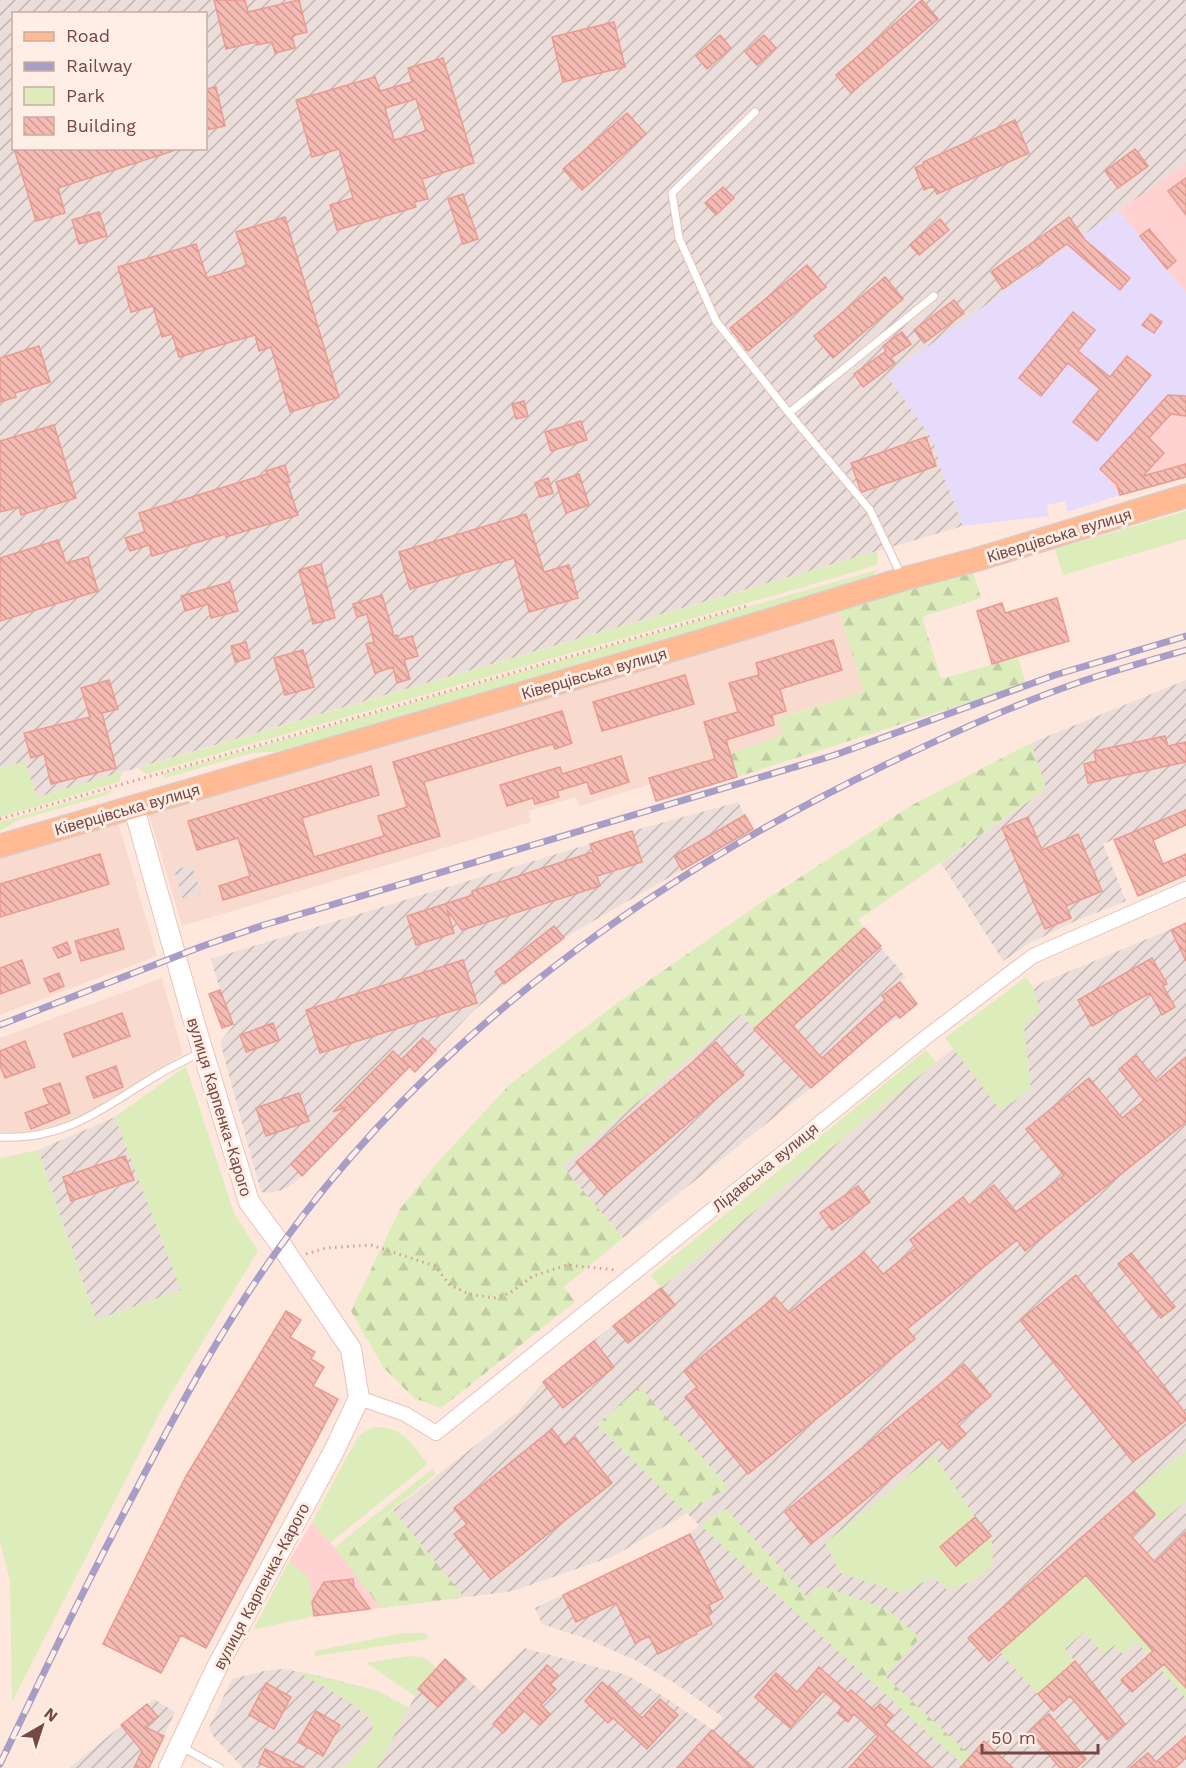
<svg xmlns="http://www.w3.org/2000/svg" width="1186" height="1768" font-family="'Work Sans',sans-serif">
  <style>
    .residential { fill: #f8dace }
    .commercial { fill: #ffd1d0 }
    .industrial { fill: url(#industrial-furrows); fill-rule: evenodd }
    .education { fill: #e6dbfa }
    .green { fill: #ddecbb }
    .forest { fill: url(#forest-firs) }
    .building { fill: url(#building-back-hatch); stroke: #e99b92; stroke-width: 1.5; fill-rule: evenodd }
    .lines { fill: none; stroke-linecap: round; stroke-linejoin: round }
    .lane-casing { stroke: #e4c3bc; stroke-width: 9 }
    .street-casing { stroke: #e4c3bc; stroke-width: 16 }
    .secondary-casing { stroke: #eac2b9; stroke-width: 22 }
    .primary-casing { stroke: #d8cccb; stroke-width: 25 }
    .path { stroke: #da9e97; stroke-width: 3; stroke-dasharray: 1.5 4.5; stroke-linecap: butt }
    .lane { stroke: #fff; stroke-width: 7 }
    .street { stroke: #fff; stroke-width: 14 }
    .secondary { stroke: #fff; stroke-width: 20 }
    .primary { stroke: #ffb993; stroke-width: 22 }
    .rail-casing { stroke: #a79dc7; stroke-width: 7 }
    .rail { stroke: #ffeee5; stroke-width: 4.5; stroke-dasharray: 14; stroke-linecap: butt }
    .labels { text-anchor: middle; stroke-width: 6; stroke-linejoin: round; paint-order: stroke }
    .street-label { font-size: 16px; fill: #754844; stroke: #ffeee5 }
  </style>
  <defs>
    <pattern id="industrial-furrows" width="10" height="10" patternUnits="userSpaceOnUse" patternTransform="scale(1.5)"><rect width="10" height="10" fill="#ebdeda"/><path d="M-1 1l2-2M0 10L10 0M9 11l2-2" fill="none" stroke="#c3b6b2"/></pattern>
    <pattern id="forest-firs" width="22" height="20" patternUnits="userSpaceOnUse" patternTransform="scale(1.5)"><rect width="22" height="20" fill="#ddecbb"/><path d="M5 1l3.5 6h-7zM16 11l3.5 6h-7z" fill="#c1cca2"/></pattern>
    <pattern id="building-back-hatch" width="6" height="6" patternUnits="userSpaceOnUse" patternTransform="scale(1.5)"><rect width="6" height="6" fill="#f5bbb3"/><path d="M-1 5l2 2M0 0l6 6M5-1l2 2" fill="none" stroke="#cb9a93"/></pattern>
  </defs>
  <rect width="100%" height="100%" fill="#fee8dd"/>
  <path class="residential" d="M839 610 864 692 779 717 784 735 730 754 650 778 651 784 579 806 576 797 528 811 531 822 182 926 149 815Z
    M118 822 157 956 0 1015V857Z
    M162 978 183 1054 82 1116 50 1129 22 1134 0 1132V1038Z"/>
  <path class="commercial" d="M1186 163V293L1118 210Z
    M1168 395 1186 396V477L1120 495 1100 469Z
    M312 1522 339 1553 381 1608 314 1616 309 1579 289 1561Z"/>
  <path class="industrial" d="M0 0H1186V163L888 376 933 440 942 471 963 526 0 808ZM14 14H206V148H14Z
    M1186 680V810L1103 844 1126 901 1073 922 1028 944 1003 961 941 863 1046 789 1031 743Z
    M738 802 753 829 564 938 474 1010 415 1072 409 1067 302 1176 287 1188 272 1193 261 1192 220 1042 233 1026 226 1005 209 994 220 990 211 959 632 831Z
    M192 865 201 894 183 899 174 870Z
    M1186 923V1768H966L963 1765 960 1768H243L212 1735 209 1727 232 1679 264 1671 283 1669 316 1675 378 1691 409 1708 418 1689 445 1659 481 1691 524 1648 627 1675 666 1698 713 1730 723 1717 676 1684 635 1660 587 1639 542 1624 535 1608 690 1534 699 1525 687 1513 614 1556 513 1591 381 1608 339 1553 519 1411 543 1382 936 1062 1034 989 1043 982ZM1131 1254 1174 1307 1162 1318 1118 1265Z
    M864 928 906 977 900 982 917 1004 900 1018 882 1026 811 1088 623 1238 562 1166 741 1014 754 1028Z
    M115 1117 181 1290 96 1320 38 1150Z
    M154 1699 175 1712 149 1768H69Z"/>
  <path class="education" d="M1118 210 1186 293V396L1167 395 1100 469 1120 495 1067 512 1065 501 1047 505 1049 516 963 526 942 471 933 440 887 376Z"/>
  <path class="green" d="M1186 511V539L1063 575 1055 549Z
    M878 551 877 565 804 587 146 774 138 768Z
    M877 570 871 580 284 751 252 753 165 778 163 774Z
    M25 761 37 797 122 772 119 782 0 817V764L1 768Z
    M114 789 107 795 19 820 0 831V822Z
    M1026 977 1034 989 1040 1011 1024 1026 1031 1088 1001 1111 945 1038Z
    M926 1050 936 1062 661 1288 651 1275Z
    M186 1066 234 1213 258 1251 163 1407 12 1702 10 1581 0 1542V1158L38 1150 96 1320 181 1290 115 1117Z
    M375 1427C404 1427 411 1444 428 1464L330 1543 312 1522 357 1438 366 1431Z
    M1186 1451V1501L1161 1522 1134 1491Z
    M934 1455 975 1517 940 1547 956 1565 991 1536C992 1543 993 1550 993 1556 991 1576 963 1586 947 1590L934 1577 901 1593 840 1573 825 1543Z
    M432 1469 436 1474 339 1553 334 1548Z
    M289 1561 309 1578 314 1616 253 1630Z
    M1086 1575 1186 1688V1698L1137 1642 1123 1654 1115 1645 1104 1654 1084 1632 1065 1649 1075 1661 1038 1694 1000 1652Z
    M403 1633H425L428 1636 427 1639 416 1641 315 1656V1651Z
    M410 1656 425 1658 437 1668 418 1688 415 1696 366 1663Z
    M296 1671 378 1691 409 1708 377 1768H341C350 1763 355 1756 360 1748 366 1741 374 1734 372 1724 369 1709 311 1680 296 1671Z"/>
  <path class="forest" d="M973 572 981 598 922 617 941 679 1018 657 1026 684 737 777 730 754 783 735 778 718 864 692 839 610Z
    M1031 743 1046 789 858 920 864 928 754 1029 741 1014 562 1166 623 1238 564 1287 575 1302 441 1408 414 1398 383 1367 351 1311 400 1209 437 1163 510 1084 624 998 759 904 912 805Z
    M640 1387 728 1487 687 1513 597 1425Z
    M726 1509 807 1597 820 1585 888 1610 920 1638 885 1676 971 1756 963 1765 700 1525Z
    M393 1510 464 1597 381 1608 339 1553Z"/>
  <path class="building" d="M214 0H245L248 12 299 0 307 32 292 36 295 48 275 53 272 42 257 45 256 42 226 49Z
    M922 0 938 19 851 93 836 75Z
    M614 22 625 67 563 82 552 37Z
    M720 35 731 48 707 69 696 56Z
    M764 35 776 48 757 65 745 52Z
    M443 58 474 163 422 179 428 199 414 202 416 207 337 230 330 205 353 198 339 149 312 157 296 100 375 77 380 91 412 82 408 68ZM416 99 426 131 394 140 385 108Z
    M216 87 225 126 206 130V89Z
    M627 113 646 134 582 190 563 169Z
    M1015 120 1029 153 937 194 933 186 924 190 915 168 924 164 923 162Z
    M14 148H173V151L58 188 65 213 36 221Z
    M1135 149 1148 166 1118 188 1105 171Z
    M1186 178V215L1168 191Z
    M723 187 734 198 716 215 705 203Z
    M463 194 478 239 463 244 448 199Z
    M99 212 107 236 79 244 72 220Z
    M285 217 339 397 290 412 271 347 259 351 255 335 179 357 172 334 162 337 153 306 131 312 118 267 196 244 207 278 247 266 236 232Z
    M1069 217 1085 240 1130 278 1120 290 1067 244 1003 289 991 272Z
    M940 219 949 230 919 255 910 245Z
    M1149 229 1176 261 1167 269 1140 236Z
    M807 265 826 287 748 351 730 328Z
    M885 277 903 299 833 358 814 336Z
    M954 300 964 313 924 343 914 330Z
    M1073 312 1095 330 1078 351 1110 377 1127 356 1151 375 1097 441 1073 422 1100 389 1068 363 1041 396 1019 378Z
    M1151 314 1162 322 1154 333 1142 325Z
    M902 332 911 344 891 358 895 363 863 387 854 374 886 351 883 346Z
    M39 346 50 382 15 393 16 397 0 402V358Z
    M1168 395 1186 396V416L1171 414 1149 438 1164 453 1143 476 1186 464V477L1120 495 1117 485 1100 469Z
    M524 401 528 416 516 419 512 404Z
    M581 421 587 440 551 451 545 432Z
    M54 425 76 498 21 515 19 507 0 512V441Z
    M926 437 936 466 862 492 860 489 851 463Z
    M285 465 290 482H287L298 515 226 537 225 534 152 556 149 545 130 551 125 538 145 532 139 513 267 474 266 471Z
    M579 474 589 505 566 513 556 482Z
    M548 478 553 493 540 497 535 483Z
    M526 514 544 572 569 565 578 598 529 612 514 558 410 589 399 552Z
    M58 540 66 563 88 557 98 591 0 621V558Z
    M321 564 335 618 313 624 299 570Z
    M230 582 238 611 211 618 208 604 185 611 181 596Z
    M382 595 394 636 397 635 398 640 412 636 418 656 404 660 410 679 397 683 393 667 375 673 366 644 374 642 367 614 357 617 353 604Z
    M1057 598 1069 641 992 664 977 611 1002 603 1005 613Z
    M833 640 842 670 780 689 786 711 772 715 774 725 726 740 737 777 656 801 649 778 715 759 704 722 738 712 729 683 759 675 756 663Z
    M246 642 250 658 235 662 231 646Z
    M303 650 314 687 285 695 274 658Z
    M685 675 694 704 602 731 593 702Z
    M109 680 118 709 102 713 116 768 51 784 44 754 31 758 24 733 90 717 81 688Z
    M562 711 572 743 555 749 553 744 424 782 440 836 223 900 219 886 250 876 238 838 197 850 188 821 371 766 379 795 302 818 314 857 384 836 378 816 407 807 393 762Z
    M1165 736 1168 746 1186 742V762L1088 783 1084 764 1096 761 1094 751Z
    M621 756 629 782 591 794 587 782 557 791 559 797 535 804 533 798 507 806 500 785 560 767 562 774Z
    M1186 810V825L1153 840 1163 864 1186 854V875L1138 896 1114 840Z
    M745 815 753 829 682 870 674 856Z
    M1028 817 1042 850 1078 834 1102 891 1066 906 1071 918 1045 929 1002 828Z
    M632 831 642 862 597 876 600 886 462 930 447 910 454 933 416 945 407 916 473 895 472 891 593 852 590 844Z
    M100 854 109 884 0 917V884Z
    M1186 923V961L1171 930Z
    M554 926 564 938 504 984 495 972Z
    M864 928 881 946 793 1026 822 1058 885 1000 882 996 900 982 917 1004 900 1018 896 1014 811 1088 754 1029Z
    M118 929 124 949 81 961 75 941Z
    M67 942 71 953 58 958 53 948Z
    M1152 958 1167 984 1163 986 1175 1007 1162 1015 1150 993 1092 1026 1078 1000Z
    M22 960 30 983 0 994V968Z
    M463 960 477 1003 320 1053 306 1010Z
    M59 973 64 986 50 992 44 979Z
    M220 990 233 1024 222 1028 209 994Z
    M122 1013 130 1036 73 1057 64 1034Z
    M273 1023 279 1040 246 1052 240 1035Z
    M423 1038 436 1050 415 1072 402 1059Z
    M25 1041 35 1067 5 1078 0 1065V1051Z
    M716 1042 744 1075 604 1195 576 1162Z
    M393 1051 409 1067 302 1176 291 1164 346 1107 333 1112Z
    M1136 1055 1157 1081 1186 1057V1122L1025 1251 1017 1240 907 1329 915 1339 748 1474 685 1397 697 1387 684 1371 775 1297 789 1313 864 1252 883 1274 916 1248 910 1240 963 1197 969 1205 994 1185 1016 1212 1064 1175 1026 1129 1089 1078 1122 1118 1144 1100 1119 1069Z
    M116 1066 123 1087 94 1098 86 1077Z
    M60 1083 70 1113 31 1129 25 1113 49 1104 43 1089Z
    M299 1093 309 1121 266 1136 256 1108Z
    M125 1156 134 1180 71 1201 63 1177Z
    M858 1186 870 1202 832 1230 820 1213Z
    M1131 1253 1175 1307 1161 1318 1118 1264Z
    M1076 1275 1186 1414V1420L1133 1462 1020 1320Z
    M661 1288 675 1305 628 1343 613 1326Z
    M286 1311 301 1320 290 1337 315 1352 311 1359 324 1367 313 1386 338 1399 206 1648 181 1635 161 1673 103 1644 186 1476Z
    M594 1341 614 1367 563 1408 543 1382Z
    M964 1364 991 1396 957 1424 966 1434 948 1449 939 1439 811 1544 785 1512Z
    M552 1429 565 1446 575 1437 612 1483 491 1579 454 1534 467 1524 454 1508Z
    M1134 1491 1155 1514 1131 1536 1155 1562 1186 1532V1688L1164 1664 1132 1692 1121 1680 1153 1651 1086 1575 989 1661 968 1638Z
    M975 1517 991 1536 956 1566 940 1547Z
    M690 1534 723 1598 709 1605 712 1612 707 1614 712 1624 696 1632 697 1634 658 1654 649 1636 635 1643 616 1603 576 1622 563 1595Z
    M353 1579 354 1587 370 1609 314 1616 312 1602 324 1582Z
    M445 1659 465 1678 438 1707 418 1689Z
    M1075 1661 1125 1724 1107 1740 1070 1696 1053 1711 1038 1694Z
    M547 1665 558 1675 550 1684 556 1689 541 1705 550 1714 540 1725 524 1711 503 1733 493 1724Z
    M819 1667 848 1693 851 1690 874 1710 880 1704 893 1715 885 1725 932 1768H849L878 1736 854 1714 848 1722 837 1713 842 1707 823 1691 790 1728 755 1697 776 1673 797 1692Z
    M602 1682 608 1687 609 1686 642 1718 660 1699 678 1715 647 1749 613 1718 608 1723 585 1701Z
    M266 1683 291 1697 274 1729 249 1715Z
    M147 1704 158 1717 145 1727 164 1736 149 1768H134L142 1751 121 1725Z
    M316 1711 340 1725 323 1756 298 1742Z
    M1049 1714 1086 1759 1076 1768H1060L1029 1731Z
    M712 1730 754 1768H677Z
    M1186 1736V1758L1175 1768H1130L1148 1753 1156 1762Z
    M984 1741 1013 1768H960Z
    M265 1749 305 1768H270L259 1763Z"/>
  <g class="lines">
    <g class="lane-casing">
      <path id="lane" d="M755 112 672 193 679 238 716 321 789 413 870 510 902 577
        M789 413 934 296
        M0 1137C66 1141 103 1107 156 1076 170 1067 186 1060 201 1052
        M182 1747 220 1768"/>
    </g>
    <g class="street-casing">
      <path id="street" d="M359 1398 405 1414 436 1433 925 1038 1033 956 1186 889"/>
    </g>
    <g class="secondary-casing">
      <path id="secondary" d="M134 808 196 1029 249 1202 281 1245 351 1349 359 1398 334 1451 217 1667 169 1768"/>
    </g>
    <g class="primary-casing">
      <path id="primary" d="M0 846 702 641 903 579 975 560 1186 496"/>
    </g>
    <path class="path" d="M0 819 747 606
      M306 1254 326 1248 371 1245 435 1266 450 1285 469 1294 494 1298 510 1293 533 1276 567 1265 617 1270"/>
    <use href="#lane" class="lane"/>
    <use href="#street" class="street"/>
    <use href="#secondary" class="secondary"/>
    <use href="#primary" class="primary"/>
    <g class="rail-casing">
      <path id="rail" d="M0 1025 203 946 264 925 835 755 1055 675 1186 636
        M0 1764C44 1672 88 1580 136 1490 179 1407 224 1324 279 1248 431 1035 651 878 885 765 948 735 1013 705 1080 682 1115 670 1151 660 1186 650"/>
    </g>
    <use href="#rail" class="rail"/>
  </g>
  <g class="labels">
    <g class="street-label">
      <text transform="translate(1059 535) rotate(-17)" y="6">Ківерцівська вулиця</text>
      <text transform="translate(594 673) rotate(-16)" y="6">Ківерцівська вулиця</text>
      <text transform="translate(127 809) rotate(-16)" y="6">Ківерцівська вулиця</text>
      <text transform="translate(220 1107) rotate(73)" y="6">вулиця Карпенка-Карого</text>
      <text transform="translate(765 1167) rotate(-39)" y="6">Лідавська вулиця</text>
      <text transform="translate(261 1586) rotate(-62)" y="6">вулиця Карпенка-Карого</text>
    </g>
  </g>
  <rect x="12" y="12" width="195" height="138" fill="#ffeee5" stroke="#c8aca5" stroke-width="1.5"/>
  <rect x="24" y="32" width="30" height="9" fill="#ffb993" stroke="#c8aca5" stroke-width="1.5"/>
  <text x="66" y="42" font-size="18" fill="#754844">Road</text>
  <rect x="24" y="62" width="30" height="9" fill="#a79dc7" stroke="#c8aca5" stroke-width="1.5"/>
  <text x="66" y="72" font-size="18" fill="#754844">Railway</text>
  <rect x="24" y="87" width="30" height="18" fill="#ddecbb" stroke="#c8aca5" stroke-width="1.5"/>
  <text x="66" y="102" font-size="18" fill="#754844">Park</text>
  <rect x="24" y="117" width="30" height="18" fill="url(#building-back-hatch)" stroke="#c8aca5" stroke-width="1.5"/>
  <text x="66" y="132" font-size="18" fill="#754844">Building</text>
  <g transform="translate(42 1726) rotate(39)" stroke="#ffeee5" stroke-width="4.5" paint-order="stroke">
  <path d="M0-4.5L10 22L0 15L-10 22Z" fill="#754844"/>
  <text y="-9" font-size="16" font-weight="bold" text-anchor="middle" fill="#754844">N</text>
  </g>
  <path d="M982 1744v9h116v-9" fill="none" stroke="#754844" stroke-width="3"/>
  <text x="991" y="1744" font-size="18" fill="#754844" stroke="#ffeee5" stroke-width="4.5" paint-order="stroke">50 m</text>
</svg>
